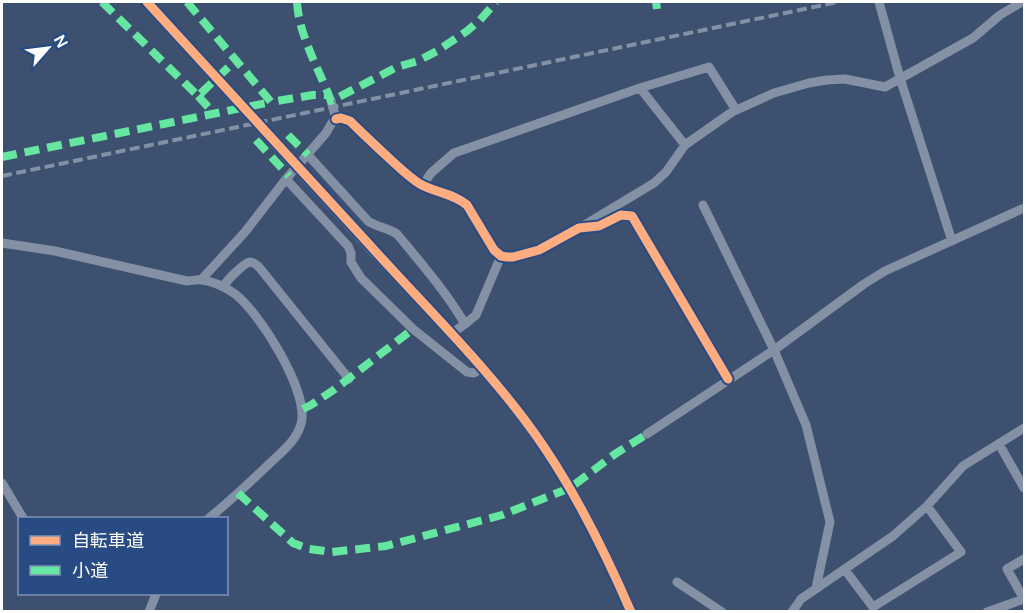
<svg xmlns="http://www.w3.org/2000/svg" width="1026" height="613" font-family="'DM Sans','Noto Sans JP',sans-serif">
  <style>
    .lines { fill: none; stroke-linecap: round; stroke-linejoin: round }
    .minor { stroke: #8491a5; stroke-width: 9 }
    .tertiary { stroke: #8491a5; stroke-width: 12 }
    .rail { stroke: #8390a5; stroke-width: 4; stroke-dasharray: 10 4.5; stroke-linecap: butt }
    .tertiary-bridge { stroke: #8491a5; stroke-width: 12 }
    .quiet { stroke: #66e7a1; stroke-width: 8; stroke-dasharray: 15 8; stroke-linecap: butt }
    .cycleway-casing { stroke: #294b83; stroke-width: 13 }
    .cycleway { stroke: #ffac80; stroke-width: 9 }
  </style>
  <rect width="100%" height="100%" fill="#3d506f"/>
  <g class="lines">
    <path class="minor" d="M879 2 900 78 952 241
      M640 88 709 67 736 110
      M331 101 336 119
      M336 119 341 118 350 121C363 134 377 147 391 160 400 168 409 177 420 184 436 193 453 193 467 205L494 250 501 256 507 257H513L539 250 579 228 599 226 621 215 632 216 728 379
      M685 145 732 112 774 93 809 83 827 80 845 79 885 87 973 38 1000 15 1022 2
      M308 155 368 221C377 227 388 228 397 234 421 263 446 292 465 324
      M286 179 348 246 351 253V262L361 278 413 329 467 372 474 373 482 368
      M423 185 431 173 454 153 640 88 685 145 666 172 654 183 581 227
      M703 205 774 350 806 425 830 522 816 588
      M2 243 55 251 187 281C191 281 197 279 201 280 212 281 226 287 235 294 260 313 310 393 301 424 296 442 279 454 267 466 248 484 229 502 209 518
      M201 280 245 232 286 179 326 133 333 121 336 119
      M223 287C226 281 244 263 250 262 253 262 257 265 259 267L349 379
      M451 334 465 324 476 315 501 256
      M647 434 774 350 864 284 885 271 1024 208
      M999 444 1024 488
      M2 483 23 518
      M845 570 873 607 961 552 927 506
      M677 582 722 612
      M1024 599 1007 569 1024 559
      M149 612 156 594
      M792 612 801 599 893 536 927 506 963 466 1024 428
      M987 612 1024 599"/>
    <path class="tertiary" d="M375 252C433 314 494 375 543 446 579 497 606 554 631 612"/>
    <path class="rail" d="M2 176 838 2"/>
    <path class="tertiary-bridge" d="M147 2 375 252"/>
    <path class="quiet" d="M102 2 198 96 236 60
      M187 2 271 102 313 95H329
      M297 2C299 36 319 69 331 101L397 67 418 61 437 51 467 31 480 20 496 2
      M656 2 657 9
      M198 96 210 109 213 115
      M288 135 308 155
      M256 140 289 176
      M2 157 271 102
      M303 409 311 405 335 389 413 329
      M238 493 293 543 309 549 332 552 386 546 502 515 570 488 615 454 647 434"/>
    <g class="cycleway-casing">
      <path id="cycleway" d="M147 2C220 82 293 162 367 242 427 309 494 373 544 447 579 499 606 554 631 612
        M336 119 341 118 350 121C363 134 377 147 391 160 400 168 409 177 420 184 436 193 453 193 467 205L494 250 501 256 507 257H513L539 250 579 228 599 226 621 215 632 216 728 379"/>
    </g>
    <use href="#cycleway" class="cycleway"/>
  </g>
  <rect width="1026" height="613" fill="none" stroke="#ffffff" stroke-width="6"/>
  <rect x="18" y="517" width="210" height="78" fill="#294b83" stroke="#7f93b5" stroke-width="1.5"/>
  <rect x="30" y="536" width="30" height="9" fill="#ffac80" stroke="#7f93b5" stroke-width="1.5"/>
  <text x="72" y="547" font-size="18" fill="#ffffff">自転車道</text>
  <rect x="30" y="566" width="30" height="9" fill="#66e7a1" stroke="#7f93b5" stroke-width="1.5"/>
  <text x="72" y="577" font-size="18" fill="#ffffff">小道</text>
  <g transform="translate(48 48) rotate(62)" stroke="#294b83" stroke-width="4.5" paint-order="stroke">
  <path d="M0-4.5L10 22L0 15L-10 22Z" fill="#ffffff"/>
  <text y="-9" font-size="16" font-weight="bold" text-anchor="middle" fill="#ffffff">N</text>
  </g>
</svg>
